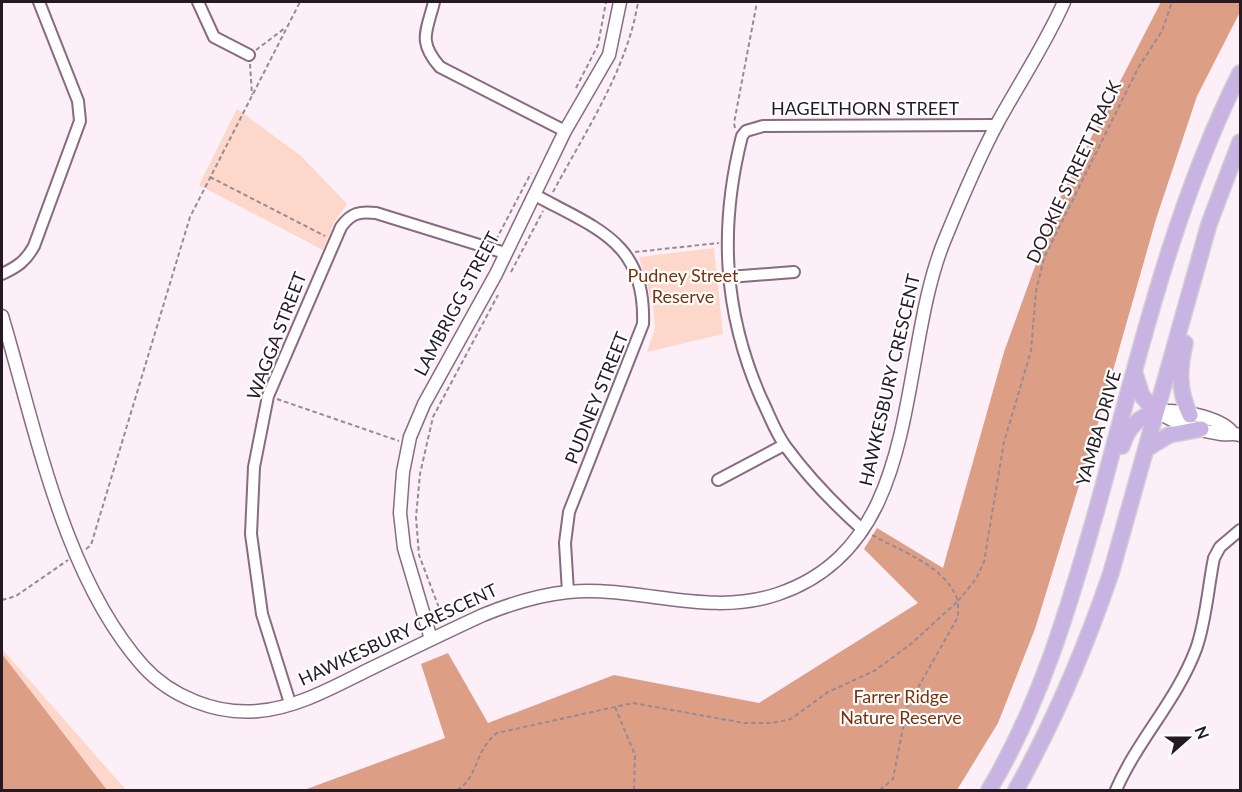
<svg xmlns="http://www.w3.org/2000/svg" width="1242" height="792" font-family="Lato,sans-serif">
  <style>
    .green { fill: #fdd7c9 }
    .forest { fill: #dd9e86 }
    .lines { fill: none; stroke-linecap: round; stroke-linejoin: round }
    .minor-casing { stroke: #886b7f; stroke-width: 14 }
    .tertiary-casing { stroke: #886b7f; stroke-width: 15 }
    .primary-casing { stroke: #d3d1d3; stroke-width: 18 }
    .path { stroke: #978a93; stroke-width: 2; stroke-dasharray: 4.5 3; stroke-linecap: butt }
    .minor { stroke: #fff; stroke-width: 10 }
    .tertiary { stroke: #fff; stroke-width: 12 }
    .primary { stroke: #c8b3e2; stroke-width: 15 }
    .labels { text-anchor: middle; stroke-width: 4.5; stroke-linejoin: round; paint-order: stroke }
    .street-label { font-size: 18px; fill: #251922; stroke: #fff }
    .park-label { font-size: 18px; fill: #79300d; stroke: #fff }
  </style>
  <rect width="100%" height="100%" fill="#fceff8"/>
  <path class="green" d="M237 109 300 155 347 204 334 222 323 250 199 185Z
    M714 248 723 334 647 352 655 328 653 306 639 257Z
    M2 649 126 790H2Z"/>
  <path class="forest" d="M1161 2H1240V12L1197 96 1156 219 1099 420 1035 629 998 723 957 790H304L445 738 421 664 448 653 488 723 614 675 759 703 918 603 864 549 877 528 943 568 1004 352 1059 200Z
    M2 654 107 790H2Z"/>
  <g class="lines">
    <g class="minor-casing">
      <path id="minor" d="M198 2 214 37 249 55
        M434 2C427 31 417 41 440 67L565 131
        M535 195C597 229 646 242 643 324L569 512 565 543 568 592
        M2 274C17 267 26 261 34 246L80 121 78 101 39 2
        M729 277 794 272
        M718 480 784 445
        M863 530C835 505 808 477 786 447 775 432 769 414 761 398 723 311 719 227 742 136L746 131 763 126 997 125
        M290 703 262 614 251 534 254 467 268 396 341 227C351 213 360 211 376 213L505 253
        M1116 790C1137 741 1177 700 1196 649 1206 622 1208 587 1214 558L1220 547 1240 530"/>
    </g>
    <g class="tertiary-casing">
      <path id="tertiary" d="M2 316C36 429 63 576 143 666 171 697 217 715 258 711 298 708 337 685 372 668 409 650 446 632 483 615 510 604 538 595 568 592 638 585 708 618 778 594 926 544 896 357 945 239 961 200 978 159 998 122 1020 82 1046 43 1064 2
        M1156 412C1176 423 1198 431 1221 434 1228 435 1233 433 1240 435
        M1156 412C1175 408 1220 417 1232 432
        M431 639 404 548 400 513 403 472 410 437 424 404 496 274 565 131 609 55 620 2"/>
    </g>
    <g class="primary-casing">
      <path id="primary" d="M1185 343C1179 369 1178 390 1190 415
        M1135 374 1142 396 1156 412
        M1122 446C1127 429 1139 416 1156 412
        M1146 449 1169 435 1201 429
        M989 790C1040 705 1069 607 1096 512 1137 364 1171 211 1240 73
        M1016 790C1055 720 1085 649 1111 573L1209 224 1240 142"/>
    </g>
    <path class="path" d="M256 50 285 28
      M250 64 252 95
      M576 88 598 45 606 2
      M735 128 734 123 757 2
      M210 177 325 236
      M553 192C585 132 627 70 638 2
      M496 240 531 173
      M635 252 719 243
      M511 272 543 211
      M277 399 399 441
      M86 549 91 545 190 217 300 2
      M2 600 16 596 68 560
      M444 621 419 555 416 517 420 474 433 417 498 295
      M615 707 635 755 634 790
      M457 790C480 776 473 752 497 733L633 703 744 723H772L791 719 828 692 874 671 888 661 912 643 958 601C946 566 904 553 872 535
      M880 790 893 779 907 707 958 617V601L976 579 984 562 1004 442 1031 351 1036 291 1044 258 1138 68 1162 31 1172 2"/>
    <use href="#minor" class="minor"/>
    <use href="#tertiary" class="tertiary"/>
    <use href="#primary" class="primary"/>
  </g>
  <g class="labels">
    <g class="street-label">
      <text x="865" y="115">HAGELTHORN STREET</text>
      <text transform="translate(1074 172) rotate(-65)" y="6">DOOKIE STREET TRACK</text>
      <text transform="translate(457 304) rotate(-62)" y="6">LAMBRIGG STREET</text>
      <text transform="translate(277 336) rotate(-69)" y="6">WAGGA STREET</text>
      <text transform="translate(890 380) rotate(-77)" y="6">HAWKESBURY CRESCENT</text>
      <text transform="translate(597 398) rotate(-68)" y="6">PUDNEY STREET</text>
      <text transform="translate(1099 428) rotate(-74)" y="6">YAMBA DRIVE</text>
      <text transform="translate(398 635) rotate(-25)" y="6">HAWKESBURY CRESCENT</text>
    </g>
    <g class="park-label">
      <text x="683" y="282">Pudney Street<tspan x="683" dy="21">Reserve</tspan></text>
      <text x="901" y="703">Farrer Ridge<tspan x="901" dy="21">Nature Reserve</tspan></text>
    </g>
  </g>
  <rect width="1242" height="792" fill="none" stroke="#251922" stroke-width="6"/>
  <g transform="translate(1188 738) rotate(69)" stroke="#ffffff" stroke-width="4.5" paint-order="stroke">
  <path d="M0-4.5L10 22L0 15L-10 22Z" fill="#251922"/>
  <text y="-9" font-size="16" font-weight="bold" text-anchor="middle" fill="#251922">N</text>
  </g>
</svg>
